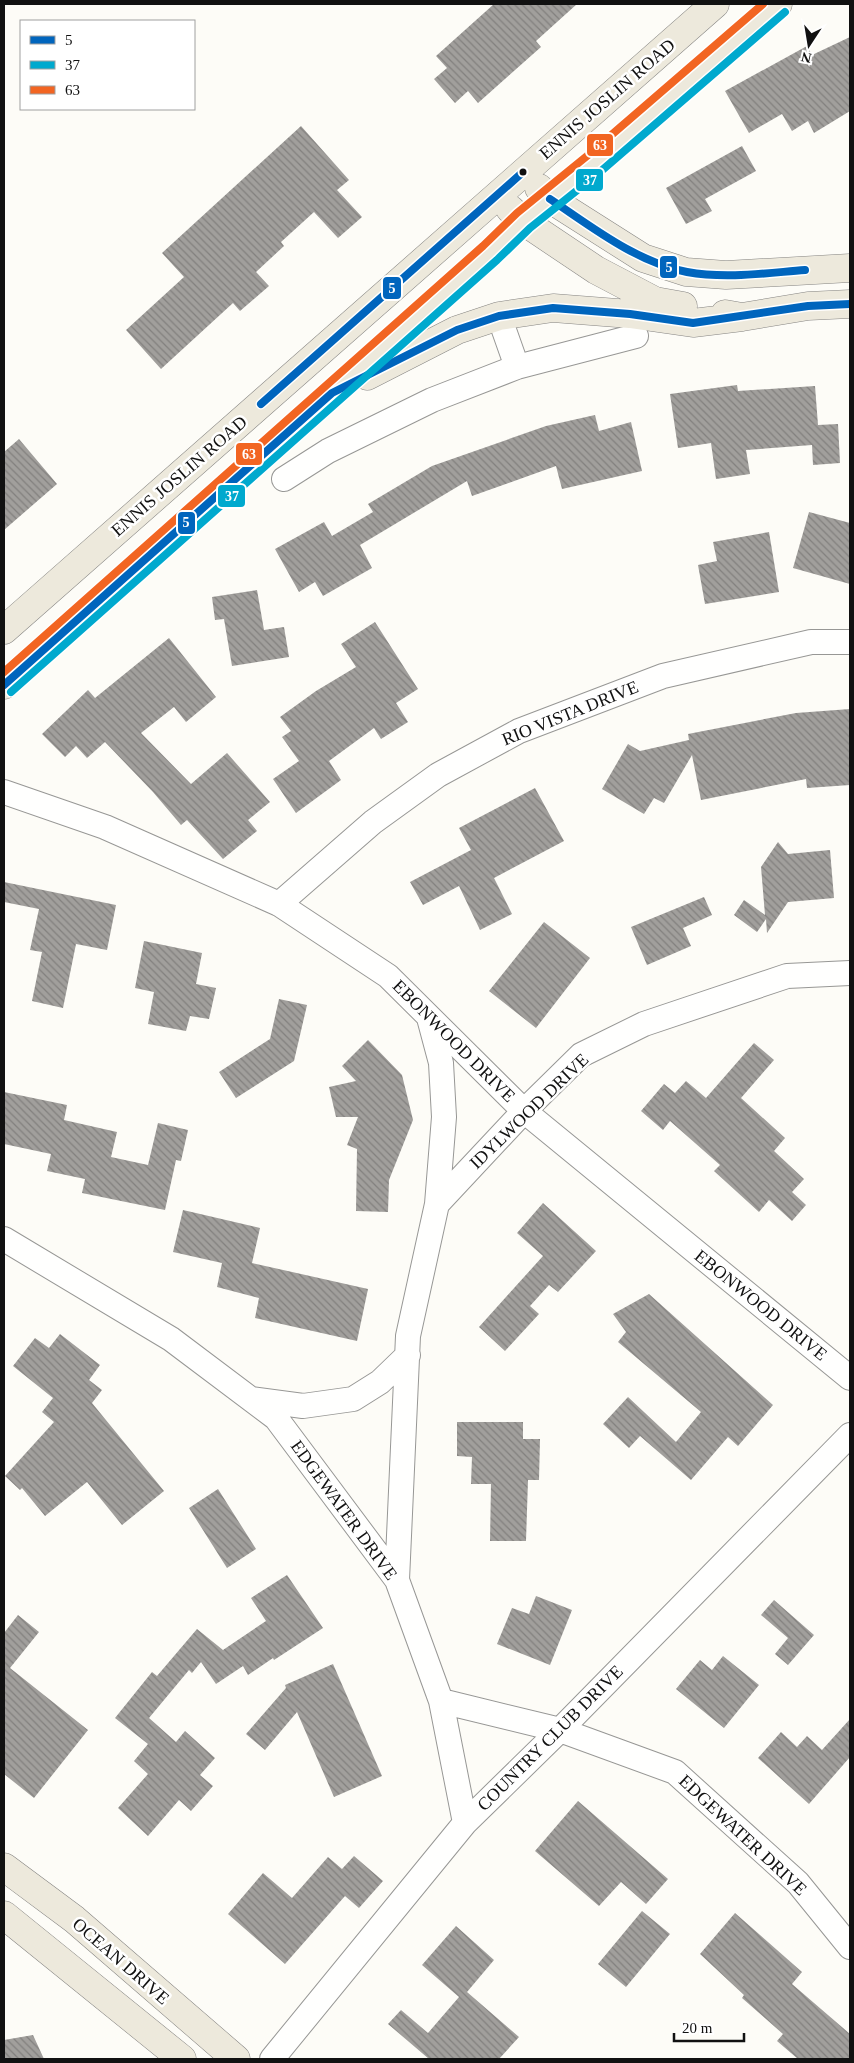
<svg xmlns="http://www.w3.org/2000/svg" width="854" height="2063" font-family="'Times New Roman',serif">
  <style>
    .building { fill: url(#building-back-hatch) }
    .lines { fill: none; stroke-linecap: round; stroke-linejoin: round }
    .minor-casing { stroke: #979795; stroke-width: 26 }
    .major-casing { stroke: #858482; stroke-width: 29 }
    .minor { stroke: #fffffe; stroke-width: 24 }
    .major { stroke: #ede9dc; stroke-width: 28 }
    .bus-1-casing { stroke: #fff; stroke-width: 11 }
    .bus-2-casing { stroke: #fff; stroke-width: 11 }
    .bus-3-casing { stroke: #fff; stroke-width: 11 }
    .bus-1 { stroke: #0065bd; stroke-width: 8 }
    .bus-2 { stroke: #00a9ce; stroke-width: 8 }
    .bus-3 { stroke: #f26522; stroke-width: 8 }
    .bus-dot { fill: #111; stroke: #fff; stroke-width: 2 }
    .labels { text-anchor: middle; stroke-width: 5; stroke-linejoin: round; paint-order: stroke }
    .street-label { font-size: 18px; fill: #111; stroke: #fff }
    .line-badge { stroke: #fff; stroke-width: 2 }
    .badge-label { font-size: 14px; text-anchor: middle; font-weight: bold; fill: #fff }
  </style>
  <defs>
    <pattern id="building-back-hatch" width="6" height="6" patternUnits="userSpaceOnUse" patternTransform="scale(1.25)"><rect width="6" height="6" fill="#a19f9c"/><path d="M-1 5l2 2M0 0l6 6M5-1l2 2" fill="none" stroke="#82807e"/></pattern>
  </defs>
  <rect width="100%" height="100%" fill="#fdfcf7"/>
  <path class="building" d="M494 4H577L536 41 541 47 478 103 468 91 455 103 434 79 447 68 436 56Z
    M850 37V111L814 133 808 121 792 131 782 114 749 133 725 91 807 46 812 55Z
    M301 126 349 180 337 190 362 217 338 238 314 212 281 242 284 246 256 272 269 286 240 311 233 303 161 369 126 330 184 277 162 253Z
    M742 146 756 171 705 199 712 211 686 224 666 188Z
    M737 385 738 391 815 386 818 425 838 424 840 463 813 465 812 445 746 450 750 474 716 479 711 443 678 448 670 394Z
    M595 415 599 431 631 422 642 471 562 489 556 466 472 496 467 481 360 545 372 568 323 596 315 582 299 592 275 549 324 522 332 536 373 512 368 504 432 466 546 426Z
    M19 439 57 484 4 530V452Z
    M809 512 850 523V584L793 568Z
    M769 532 779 592 705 604 698 565 717 561 713 542Z
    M257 590 264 630 284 627 289 657 232 666 224 619 215 620 212 597Z
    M375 622 418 689 396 703 408 722 381 739 374 728 329 761 341 780 296 813 273 779 299 761 282 737 291 731 280 717 316 691 356 667 341 644Z
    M169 638 216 697 186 722 174 707 141 733 191 784 227 753 270 802 248 820 257 831 223 859 187 820 181 825 153 792 105 742 87 758 76 746 65 757 42 734 88 690 95 698Z
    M850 709V785L807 788 806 779 701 800 692 755 664 803 654 798 644 814 602 789 628 744 640 751 689 740 688 734 796 713Z
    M535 788 564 841 494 878 512 914 480 930 459 886 423 905 410 882 471 850 459 828Z
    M778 842 788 854 830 850 834 898 788 902 767 933 766 919 757 932 734 915 744 900 765 915 761 867Z
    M4 882 116 905 107 950 76 944 63 1008 32 1001 42 952 30 950 39 909 4 902Z
    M704 897 712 915 683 928 691 946 647 965 631 927Z
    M544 922 590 958 536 1028 489 991Z
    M144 941 202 953 196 984 216 988 209 1019 190 1016 186 1031 148 1024 154 992 135 988Z
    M279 999 307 1005 294 1061 236 1098 219 1072 270 1039Z
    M368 1040 402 1075 413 1120 389 1180 388 1212 356 1211 357 1149 347 1145 358 1117H336L329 1087 356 1081 342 1066Z
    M754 1043 774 1060 741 1098 785 1138 774 1151 804 1179 792 1192 806 1205 792 1221 769 1200 759 1212 714 1171 720 1165 670 1121 663 1130 641 1111 664 1084 675 1093 686 1081 706 1098Z
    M4 1092 67 1105 64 1120 117 1132 111 1157 148 1165 158 1123 188 1130 181 1161 176 1160 165 1210 82 1193 85 1179 47 1171 51 1154 4 1144Z
    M543 1203 596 1251 558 1292 549 1285 530 1306 539 1314 505 1351 479 1327 543 1256 517 1233Z
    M183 1210 260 1228 252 1263 368 1289 357 1341 255 1318 259 1298 217 1287 222 1263 173 1252Z
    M649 1294 773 1405 738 1446 728 1437 691 1480 640 1436 629 1448 603 1424 628 1397 676 1442 701 1412 618 1342 626 1332 613 1314Z
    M60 1334 100 1365 89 1380 102 1390 92 1403 164 1491 122 1525 87 1482 45 1516 22 1488 20 1490 5 1476 54 1422 42 1412 53 1398 13 1366 35 1338 49 1348Z
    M457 1422H523V1439H540L539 1480H528L526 1541H490L491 1484H471L472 1457 457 1456Z
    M218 1489 256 1549 227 1568 189 1508Z
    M287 1575 323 1628 274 1660 273 1658 248 1675 243 1666 216 1684 201 1662 192 1673 189 1670 149 1718 176 1742 185 1731 215 1758 200 1775 213 1786 191 1811 179 1800 148 1836 118 1808 148 1774 134 1761 148 1744 115 1718 152 1672 157 1676 197 1629 223 1650 266 1621 251 1598Z
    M536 1596 572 1610 550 1665 497 1644 512 1608 529 1614Z
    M774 1600 814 1635 788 1665 775 1654 788 1638 761 1615Z
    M18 1615 39 1632 10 1668 88 1730 34 1798 4 1774V1633Z
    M723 1656 759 1685 724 1728 676 1689 700 1660 712 1670Z
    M333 1664 382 1776 334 1797 297 1712 265 1750 246 1734 286 1688 285 1685Z
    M850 1719V1757L809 1804 758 1758 781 1732 797 1747 807 1736 822 1750Z
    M578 1801 668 1879 646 1904 621 1882 599 1906 535 1851Z
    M354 1856 383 1881 359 1908 345 1896 285 1964 228 1914 263 1873 292 1898 328 1857 342 1869Z
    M642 1911 670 1934 626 1987 598 1964Z
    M735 1913 802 1972 792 1984 850 2034V2059H798L777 2041 783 2034 742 1998 744 1995 700 1954Z
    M456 1926 494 1960 467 1992 519 2037 499 2059H429L388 2024 401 2010 428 2033 459 1997 422 1965Z
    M33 2035 44 2059H4V2040Z"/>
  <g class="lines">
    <g class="minor-casing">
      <path id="minor" d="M499 316 517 367
        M284 479 328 451 432 400 517 367 636 336
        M4 792 105 827 279 904 388 976 524 1111 850 1378
        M279 904 373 822 438 775 519 731 663 676 811 642H850
        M429 1018 441 1063 444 1117 437 1204
        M4 1239 171 1339 276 1418 397 1580 441 1701 560 1730 675 1772 798 1883 850 1947
        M251 1399 303 1406 353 1399 380 1382 408 1355
        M397 1580 408 1336 437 1204 524 1111 581 1055 644 1024 787 976 850 973
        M441 1701 465 1823
        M272 2059 465 1823 560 1730 850 1435"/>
    </g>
    <g class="major-casing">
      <path id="major" d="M539 188 550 199 643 258 686 272 726 275 850 268
        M510 209 523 221 596 270 655 301 683 306
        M725 314 742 317 808 306 850 304
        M367 376 457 330 499 316 553 308 630 314 693 323 742 317
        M4 630 715 4
        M4 685 490 253 523 221 593 164 778 4
        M4 1867 74 1919 236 2059
        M4 1915 182 2059"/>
    </g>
    <use href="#minor" class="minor"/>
    <use href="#major" class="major"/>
    <g class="bus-1-casing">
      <path id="bus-1" d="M550 199C592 227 636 262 687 272 726 279 766 273 805 270
        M261 404 523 172
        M4 685 332 393 457 330 499 316 553 308 630 314 693 323 808 306 850 304"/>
    </g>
    <g class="bus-2-casing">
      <path id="bus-2" d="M11 692 497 260 530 228 600 172 785 12"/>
    </g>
    <g class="bus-3-casing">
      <path id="bus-3" d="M4 672 483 246 517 213 587 156 763 4"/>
    </g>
    <use href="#bus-1" class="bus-1"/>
    <use href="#bus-2" class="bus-2"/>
    <use href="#bus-3" class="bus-3"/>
  </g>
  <circle class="bus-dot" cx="523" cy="172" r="4.5"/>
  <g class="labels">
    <g class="street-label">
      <text transform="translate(607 99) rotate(-41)" y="6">ENNIS JOSLIN ROAD</text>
      <text transform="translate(179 476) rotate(-41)" y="6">ENNIS JOSLIN ROAD</text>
      <text transform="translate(570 713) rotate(-22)" y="6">RIO VISTA DRIVE</text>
      <text transform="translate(454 1041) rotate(45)" y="6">EBONWOOD DRIVE</text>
      <text transform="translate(529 1111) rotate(-44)" y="6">IDYLWOOD DRIVE</text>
      <text transform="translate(761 1305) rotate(39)" y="6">EBONWOOD DRIVE</text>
      <text transform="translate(344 1510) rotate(54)" y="6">EDGEWATER DRIVE</text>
      <text transform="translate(550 1738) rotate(-45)" y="6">COUNTRY CLUB DRIVE</text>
      <text transform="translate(743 1835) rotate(43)" y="6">EDGEWATER DRIVE</text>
      <text transform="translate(121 1961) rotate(41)" y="6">OCEAN DRIVE</text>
    </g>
  </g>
  <g class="line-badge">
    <rect x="586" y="133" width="28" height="24" rx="5" fill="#f26522"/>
    <rect x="575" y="168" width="29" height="24" rx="5" fill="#00a9ce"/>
    <rect x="659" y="255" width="19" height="24" rx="5" fill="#0065bd"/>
    <rect x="382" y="276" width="20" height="24" rx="5" fill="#0065bd"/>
    <rect x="235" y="442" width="28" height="24" rx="5" fill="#f26522"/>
    <rect x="217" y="484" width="29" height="24" rx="5" fill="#00a9ce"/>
    <rect x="177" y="511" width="19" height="24" rx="5" fill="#0065bd"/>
  </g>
  <g class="badge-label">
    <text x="600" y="150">63</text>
    <text x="590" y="185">37</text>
    <text x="669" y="272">5</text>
    <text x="392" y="293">5</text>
    <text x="249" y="459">63</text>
    <text x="232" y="501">37</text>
    <text x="186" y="527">5</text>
  </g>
  <rect width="854" height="2063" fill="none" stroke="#111111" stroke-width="10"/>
  <rect x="20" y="20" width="175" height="90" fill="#ffffff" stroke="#a0a0a0"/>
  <rect x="30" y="36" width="25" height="8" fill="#0065bd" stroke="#a0a0a0"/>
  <text x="65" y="45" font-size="15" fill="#111111">5</text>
  <rect x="30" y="61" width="25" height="8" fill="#00a9ce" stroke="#a0a0a0"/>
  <text x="65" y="70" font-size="15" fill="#111111">37</text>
  <rect x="30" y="86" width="25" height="8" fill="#f26522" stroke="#a0a0a0"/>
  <text x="65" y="95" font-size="15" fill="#111111">63</text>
  <g transform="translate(809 45) rotate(192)" stroke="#ffffff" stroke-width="4" paint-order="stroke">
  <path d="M0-4L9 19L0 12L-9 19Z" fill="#111111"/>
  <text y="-8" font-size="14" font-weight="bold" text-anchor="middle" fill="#111111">N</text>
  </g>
  <path d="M674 2033v8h70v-8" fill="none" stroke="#111111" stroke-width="2.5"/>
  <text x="682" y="2033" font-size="15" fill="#111111" stroke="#ffffff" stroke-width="4" paint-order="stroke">20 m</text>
</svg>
